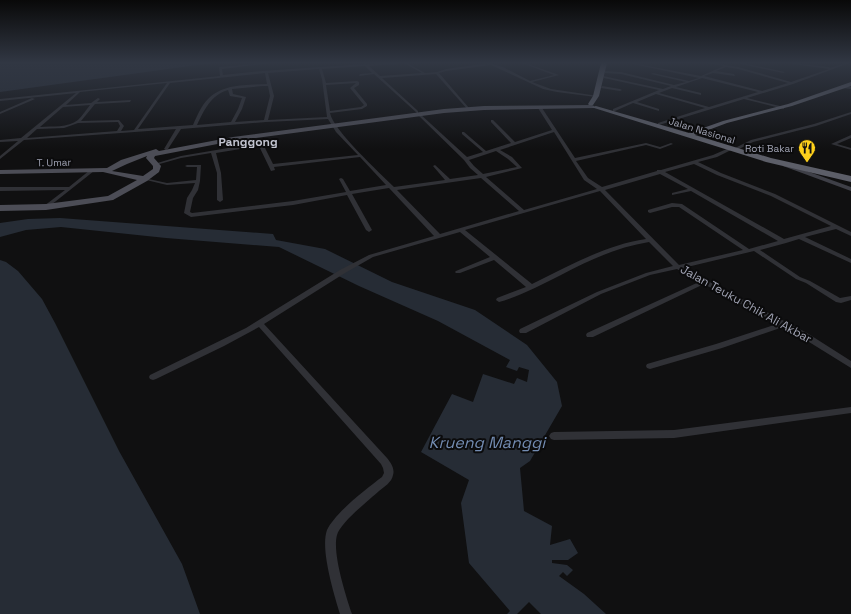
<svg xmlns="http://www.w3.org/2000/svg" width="851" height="614" font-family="'Space Grotesk',sans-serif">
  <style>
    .water { fill: #262c35 }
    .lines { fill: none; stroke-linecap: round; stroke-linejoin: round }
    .street { fill: #303136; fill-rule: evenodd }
    .secondary { fill: #3e3f47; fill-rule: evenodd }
    .primary { fill: #4c4d56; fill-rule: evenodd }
    .highway { fill: #5c5e68; fill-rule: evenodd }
    .labels { text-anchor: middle; stroke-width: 4; stroke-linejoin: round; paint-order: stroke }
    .far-street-label { font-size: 10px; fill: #a0a3b3; stroke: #0b0b0c }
    .far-poi-label { font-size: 10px; fill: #a0a3b3; stroke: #0b0b0c; text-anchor: end }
    .far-quarter-label { font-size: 12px; font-weight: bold; fill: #c1c3cf; stroke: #0b0b0c }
    .street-label { font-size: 12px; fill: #a0a3b3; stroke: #0b0b0c }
    .near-water-label { font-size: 16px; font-style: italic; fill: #738cb2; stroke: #0b0b0c }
  </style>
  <rect width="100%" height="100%" fill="#101011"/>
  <path class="water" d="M0 63H212L0 92Z
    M60 218 273 234 276 240 325 249 392 282 475 310 527 345 557 382 562 406 530 461 520 468 524 511 552 526 550 545 570 539 578 553 568 560H552V563L567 565 573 570 567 576 563 572 559 576 584 594 606 614H541L529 602 517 614H507L510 611 469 563 461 503 469 480 421 452 452 394 473 402 483 374 514 384 517 378 527 382 529 370 519 367 517 371 506 367 510 360 438 321 359 286 279 247 166 238 61 227 26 230 0 237V223L28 219Z
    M0 260 6 262 18 271 42 299 55 323 119 451 182 564 200 614H0Z"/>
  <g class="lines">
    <path class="street" d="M264 63H270L222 69 223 75 262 71 364 64 365 63 367 64 398 63 397 64 369 66 380 76 422 73 404 63H407L425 73 437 72 446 69 489 63 503 67 530 81 554 75 522 63H525L559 75 532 82 551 89 598 96 596 97 557 92 543 89 491 65 446 71 439 73 469 108V110H468L436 74 382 78 418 111V113H417L374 74 359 76 360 74 372 73 365 66 322 69 326 83 357 81 359 82V85L354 88 367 104V106L362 109 330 113C333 130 380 173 394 187L445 180 433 166 435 165 450 179 478 175 470 168 464 160 418 115 417 114 419 113 467 157 483 152 462 134V132H464L486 151 511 143 491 122V120H493L515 142 552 130 538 108 540 107 542 108 575 158 646 143 660 147 671 143 673 144 660 149 646 145 576 161 588 178 602 187 657 171V170H661L713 155 729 148 733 149 751 140 814 124 851 112V114L816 126 753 142 737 150 733 149 717 157 698 162 721 173 775 194 851 232V236L836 229 805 237 851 259V263L799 239 786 243 760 250 800 277 810 281 840 298 851 296V300L841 303 836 302 806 283 796 279 754 251 683 268 807 333 851 361V368L801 337 783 327 722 348 650 369 647 368 646 366 647 364 716 344 777 324 704 284 593 337H587L586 335 587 333 699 282 677 269 650 275 601 294 526 333H520L519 331 520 329 597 292 646 273 673 266 649 242C618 247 589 260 561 275 541 285 520 296 499 302L496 300 497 298 526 287 494 260 460 273H456L455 272 456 271 490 257 460 232 373 257 345 273 264 324 387 458C391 463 395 469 393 475 392 482 384 487 379 491 369 500 340 523 337 535 332 553 346 596 352 614H340C334 594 320 549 327 530 335 513 366 489 382 477L384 473 383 468 381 464 259 327 224 346 156 379 153 380 150 379 149 377 150 375 246 328 340 270 369 255 434 236 389 188 352 194 372 230 369 232 366 230 347 195 293 205 191 217 184 213 187 198 192 190 195 183 167 185 142 179 144 178 167 183 196 180 197 167H187L185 166 187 165H201L200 181 198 190 193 198 190 212 192 213 293 201 346 192 339 179 341 178 343 179 350 191 386 185 360 157 274 167 275 170 271 171 259 146 216 153 221 173 223 200 220 202 217 200V173L211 153 181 158 156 165 154 164 181 156 258 143 257 140 259 139 261 140 273 164 358 155 336 132 328 119 266 122 181 129 168 149 166 150 164 149 176 129 24 140 0 159V156L18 141 0 142V140L21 138 76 93 0 101V99L220 76 219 67ZM319 69 322 79 327 117 268 120 274 96 268 73ZM265 73 267 84C248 85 223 83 208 99 201 106 197 116 193 125L138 129 170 83ZM167 83 134 130 121 131 124 126 119 120 81 121 95 104 130 102 131 100 97 102 100 99 98 98 91 103 66 105 80 92ZM356 83 350 88 364 105 361 107 330 111 326 85ZM263 86H268L270 96 264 120 235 122 242 109 246 97 233 94 232 89ZM228 90 230 96 242 98 238 109 231 122 197 125C204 110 211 95 228 90ZM90 105C86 110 82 116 78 120 68 128 52 126 40 127L63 107ZM118 122 120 126 117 131 27 138 37 129 64 128 78 123ZM554 132 584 180 597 189 524 210 486 177 522 168 512 157 500 150ZM496 151 508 159 517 167 483 174 474 166 469 160ZM694 164 717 175 771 196 831 226 784 239 665 172ZM660 174 688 189 672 193V195L691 191 778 241 749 249 682 204 672 203 648 210V212L650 213 672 207H679L743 250 679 265 605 190ZM481 178 519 211 440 234 397 190ZM600 191 646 239C605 245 569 266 532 284L465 230Z
      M632 63 701 76 724 66 708 63H712L738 67 791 82 829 69 793 64 792 63 829 67 830 68 846 63H849L793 84 747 98 784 107V109L744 99 659 125H658V123L705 108 656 94 637 102 659 109V111L633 103 615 111H613V109L659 90 604 78 603 76 663 89 671 86 621 74 605 73 604 71 621 72 674 85 686 82 651 74 653 73 689 81 699 78 633 64ZM726 67 738 69 788 83 762 91 704 76 713 73 735 76 734 74 716 71ZM702 78 758 92 709 107 659 93 672 88 701 95V93L676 87Z
      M740 63H743L785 72 783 73 741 64Z
      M602 86 620 89 622 90 620 91 601 88Z
      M843 86 851 87V89L842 88Z
      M32 98 35 99 0 114V112Z
      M851 135V138L837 144 851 148V150L831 144Z
      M90 170 94 171 46 209 44 208V206L65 190 0 191V187H69Z
      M851 407V413L674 438 554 440 551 439 549 436 551 433 554 432 674 430Z"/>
    <path class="secondary" d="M783 164H787L851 187V191L783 166Z"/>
    <path class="primary" d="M592 105 594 106V108L484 110 444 113 233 141 155 156 154 158 161 166 159 172 147 181 113 200 46 210 0 211V205L46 204 108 196 137 180 103 172 0 174V170L107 168 121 160 156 149 159 151 233 137 444 109 484 106ZM147 156 146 158 153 166V169L143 176 112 171 127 164Z"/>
    <path class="highway" d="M601 63H607L599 96 593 105H589L588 104 593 96Z
      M851 82V86L792 106 727 123 695 135 771 158 851 176V182L766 162 591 107 596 106 689 133 723 121 788 104Z"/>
  </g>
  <linearGradient id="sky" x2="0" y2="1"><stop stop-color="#090909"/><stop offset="0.42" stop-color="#313743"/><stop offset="1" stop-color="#313743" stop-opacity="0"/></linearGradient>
  <rect width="851" height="149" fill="url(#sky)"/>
  <defs>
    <g id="restaurant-pin" transform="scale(0.9)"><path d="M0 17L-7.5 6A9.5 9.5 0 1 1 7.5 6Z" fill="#fed01b" stroke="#0b0b0c"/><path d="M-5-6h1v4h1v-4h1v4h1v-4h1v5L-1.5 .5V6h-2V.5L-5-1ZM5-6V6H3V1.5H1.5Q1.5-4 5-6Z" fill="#111"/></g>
  </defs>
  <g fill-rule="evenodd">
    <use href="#restaurant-pin" x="807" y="148"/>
  </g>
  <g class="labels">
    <g class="far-street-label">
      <text transform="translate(702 130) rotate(17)" y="4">Jalan Nasional</text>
      <text transform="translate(54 162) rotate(-1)" y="4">T. Umar</text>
    </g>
    <g class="far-poi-label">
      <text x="794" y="152">Roti Bakar</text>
    </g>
    <g class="far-quarter-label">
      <text x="248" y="146">Panggong</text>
    </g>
    <g class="street-label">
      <text transform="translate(746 304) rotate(29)" y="4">Jalan Teuku Chik Ali Akbar</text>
    </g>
    <g class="near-water-label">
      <text x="487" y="448">Krueng Manggi</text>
    </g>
  </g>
</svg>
